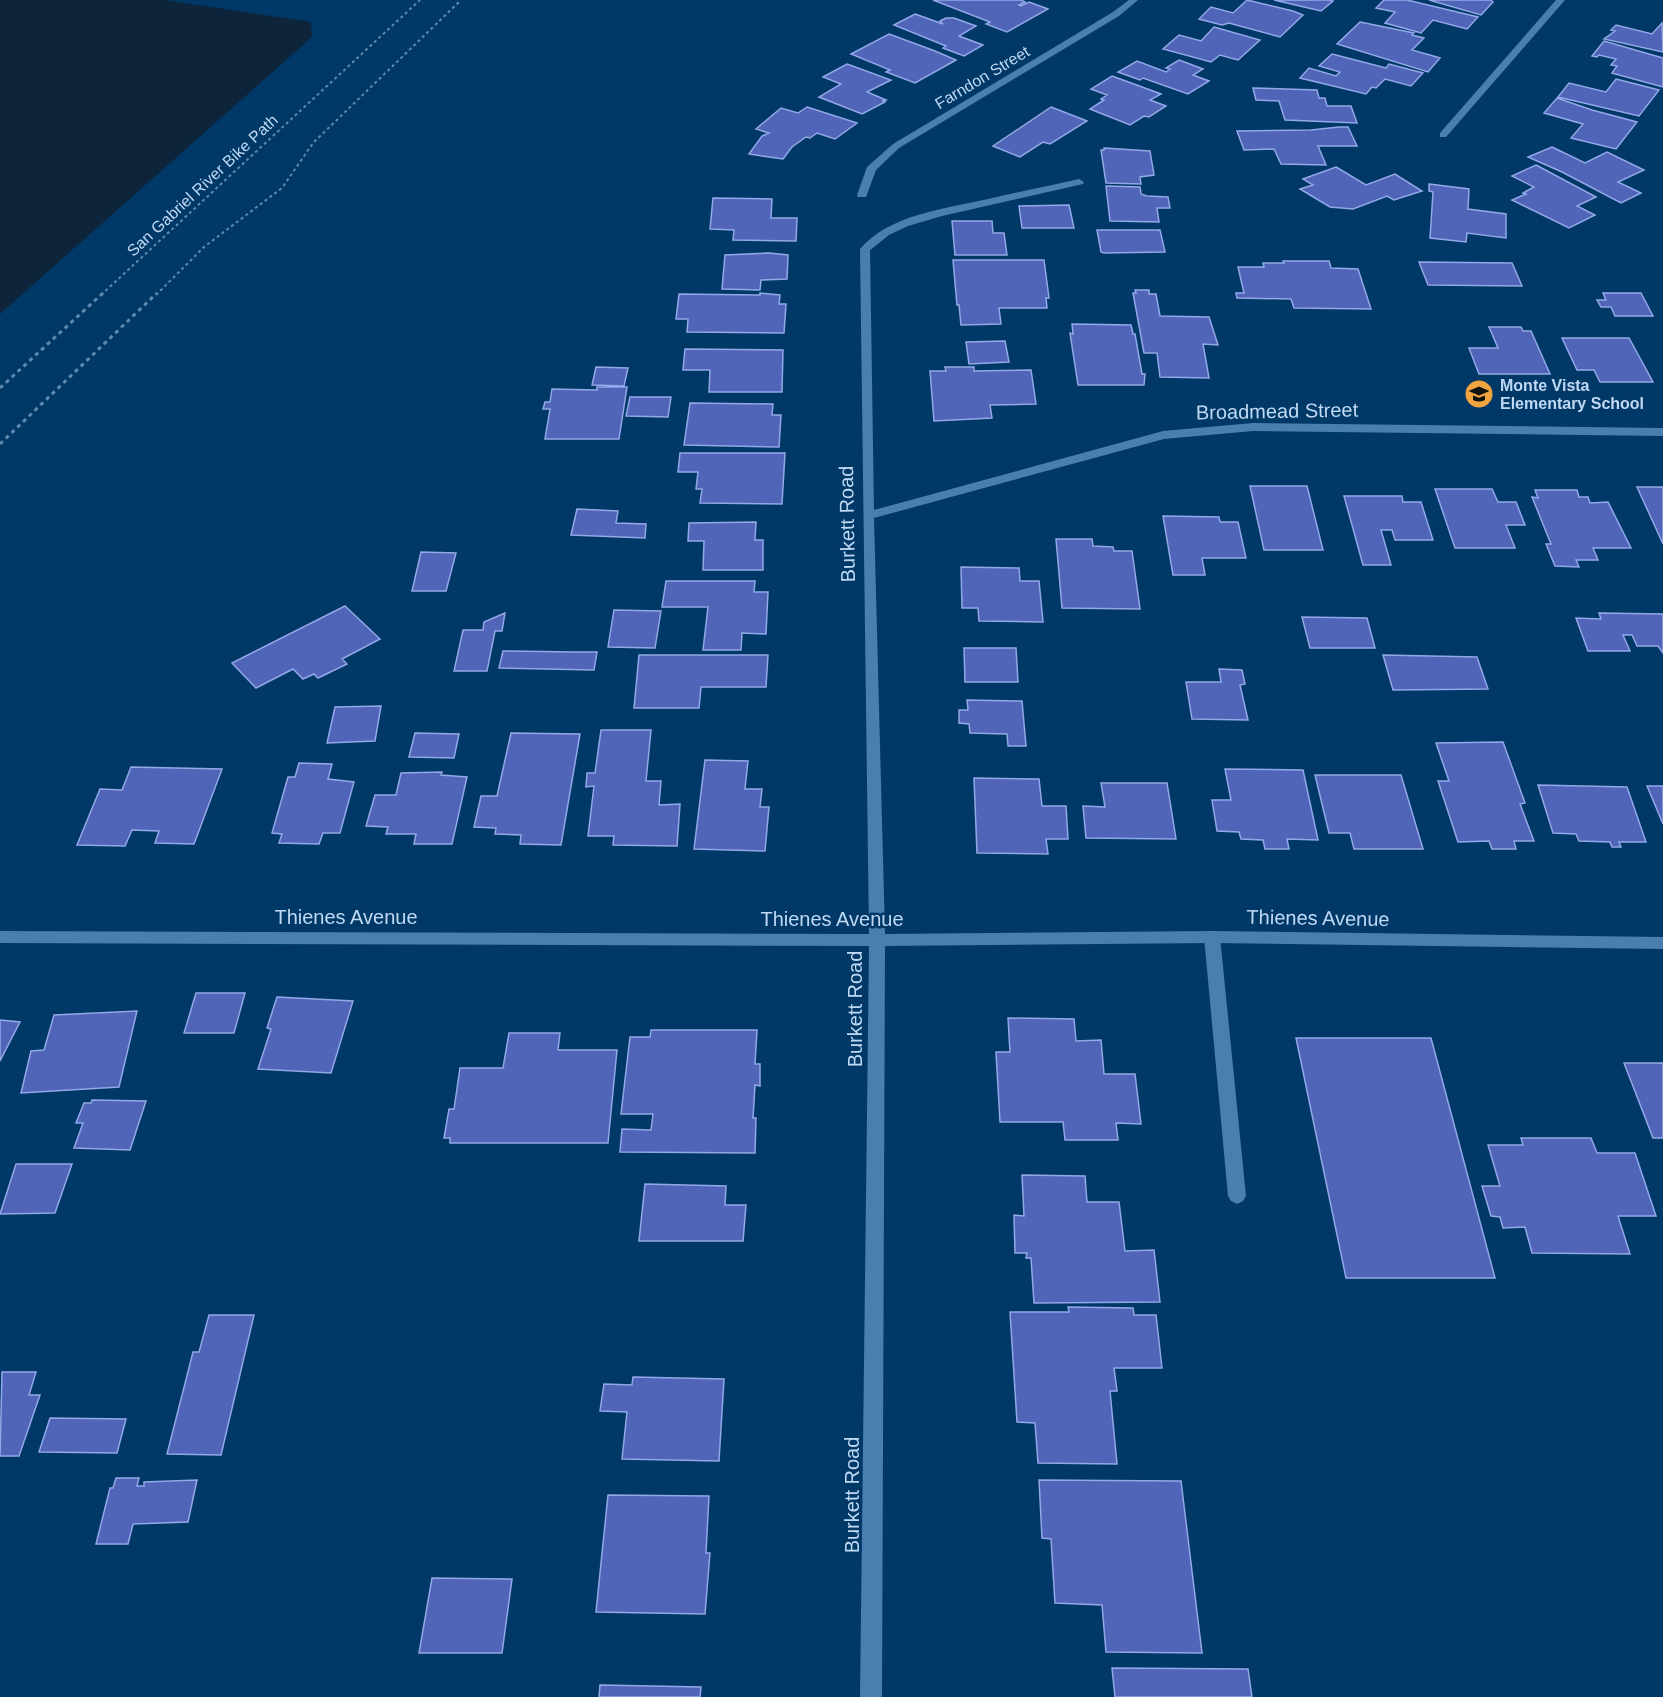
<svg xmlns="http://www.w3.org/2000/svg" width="1663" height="1697" font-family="Helvetica,sans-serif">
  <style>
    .water { fill: #0d243b }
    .building { fill: #5065b7; stroke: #93a8e8; stroke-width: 1.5 }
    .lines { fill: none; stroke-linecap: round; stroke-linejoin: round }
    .path-far1 { stroke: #5f89ae; stroke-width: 2; stroke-dasharray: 3 3; stroke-linecap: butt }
    .path { stroke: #5f89ae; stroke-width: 3; stroke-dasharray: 4 4; stroke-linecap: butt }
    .lane { fill: #4a7db0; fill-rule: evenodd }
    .street { fill: #4a7db0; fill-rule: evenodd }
    .labels { text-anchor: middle; stroke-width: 5; stroke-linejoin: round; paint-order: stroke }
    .far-street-label { font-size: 16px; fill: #bfd9f5; stroke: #003967 }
    .far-poi-label { font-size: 16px; font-weight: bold; fill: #bfd9f5; stroke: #003967; text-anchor: start }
    .street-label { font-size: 20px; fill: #bfd9f5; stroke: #003967 }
  </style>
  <rect width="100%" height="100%" fill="#003967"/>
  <path class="water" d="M0 0H165L311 22 312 37 0 314Z"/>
  <path class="building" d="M933 0H1021L1025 2 1019 5 1021 6 1029 2 1048 9 1007 32 986 24 990 22Z
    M1247 0 1293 11 1303 15 1280 37 1229 23 1222 25 1199 19 1211 7 1233 13Z
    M1274 0H1329L1333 1 1321 11Z
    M1384 0H1407L1478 17 1467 29 1433 20 1421 33 1385 23 1395 12 1376 8Z
    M1429 0H1491L1493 2 1481 15Z
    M915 14 943 24 940 21 946 18H954L976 26 959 36 983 45 964 56 943 48 946 46 894 25Z
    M1360 22 1414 33 1412 35 1424 38 1412 50 1440 58 1428 72 1337 44Z
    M1662 23 1663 52 1604 39 1615 31 1611 30 1616 25 1652 34Z
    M1214 27 1260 40 1238 60 1220 55 1211 62 1163 49 1179 35 1201 41Z
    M889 34 935 51 956 60 915 83 886 72 890 70 851 54Z
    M1604 41 1663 58V87L1612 73 1617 66 1611 65 1616 59 1599 55 1597 57 1592 56Z
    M1332 54 1386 68 1389 64 1423 73 1411 86 1385 79 1376 88 1372 87 1366 94 1300 78 1309 68 1336 76 1340 72 1319 66Z
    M1179 60 1203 69 1193 75 1209 81 1188 94 1143 78 1140 80 1118 72 1137 61 1166 72 1170 69 1166 68Z
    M847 64 891 80 867 92 886 100 883 101 885 102 862 114 819 97 841 84 823 77Z
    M1112 76 1161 94 1150 100 1166 106 1149 117 1144 116 1130 125 1090 109 1104 100 1101 99 1107 95 1091 89Z
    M1616 79 1659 90 1639 116 1558 97 1569 83 1606 92Z
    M1253 88 1317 90 1319 98H1325L1327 106H1351L1357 123 1285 120 1279 101 1256 100Z
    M1557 98 1592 110 1637 122 1616 149 1571 138 1583 124 1544 113Z
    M807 107 857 123 835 139 817 133 810 138 806 137 792 147 783 159 749 154 762 136 769 133 756 129 781 108 798 113Z
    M1051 107 1087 121 1050 144 1043 142 1020 157 993 146Z
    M1339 127H1348L1357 146H1318L1326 165 1281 164 1274 149 1244 150 1237 131 1311 130Z
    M1552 147 1585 163 1607 152 1644 170 1618 182 1641 193 1621 203 1562 172 1528 157Z
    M1104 148 1150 151 1154 175 1140 177 1141 184 1106 183 1101 150H1104Z
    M1536 165 1596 197 1577 206 1595 215 1569 228 1512 200 1526 194 1523 193 1534 187 1512 176Z
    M1336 167 1366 185 1395 174 1422 191 1394 200 1387 196 1353 209 1330 207 1300 189 1313 185 1303 179Z
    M1429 184 1469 189 1468 209 1506 214V238L1467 233 1466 242 1430 238 1433 192 1429 191Z
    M1106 186 1140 187 1141 194 1147 196 1168 197 1170 208H1157L1159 222 1110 221Z
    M713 198 772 199 771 218H797L796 241 733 240 734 230 710 229Z
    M1069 205 1074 228H1022L1019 206Z
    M952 221H992L993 233H1004L1007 255H955Z
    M1097 230H1160L1165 252 1104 253 1101 252Z
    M769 253 788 255 787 279 761 280 760 290 722 289 725 255Z
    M953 260H1044L1049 298H1046L1047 308H999L1001 324 961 325 959 305H957Z
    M1283 261H1329L1331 268 1358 269 1371 309 1294 308 1291 299 1237 298 1236 293H1244L1238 267H1264L1263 263H1284Z
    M1419 262 1512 263 1522 286 1428 285Z
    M1135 290H1149V294H1156L1160 316 1209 317 1218 345 1203 344 1209 378 1160 377 1157 353H1144L1133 293H1136Z
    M760 293 780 295 779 304H786L784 333 687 332 688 319H676L679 294 760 295Z
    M1603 293H1641L1653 316H1615L1611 307H1601L1597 300H1606Z
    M1072 324 1131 325 1133 334H1135L1142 374H1145L1144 385H1078L1070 333 1073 334Z
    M1489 327H1521L1523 331H1531L1550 374H1479L1469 348H1498Z
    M1562 338H1629L1653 382H1600L1594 370H1577Z
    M1005 341 1009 362 969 364 966 342Z
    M685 349 783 350 782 392H709L710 370H683Z
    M596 367 628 368 624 386 592 385Z
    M945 367H974V371L1031 370 1036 404 990 405 992 418 934 421 930 371H946Z
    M597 387H627L619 439H545L550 409H543L545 402H550L552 389 597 390Z
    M630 397H671L668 417 626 416Z
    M690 403 773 404 772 415H781L779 447 684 445Z
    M680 453H785L782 504 700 503 702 489H696L698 472H678Z
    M1250 486H1307L1323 550H1264Z
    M1637 487H1663V544Z
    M1435 489H1492L1498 502H1516L1525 525H1506L1515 548H1455Z
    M1535 490H1577L1579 497H1588L1590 503 1608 502 1631 548H1593L1598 560H1576L1579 567 1555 566 1546 544H1551L1532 497 1538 498Z
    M1344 496H1402L1403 502H1421L1433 540H1395L1392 530H1381L1391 565H1363Z
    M577 509 618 511 616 523 646 524 645 538 571 535Z
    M1163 516 1219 517 1220 522H1238L1246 558H1202L1205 575H1173Z
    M756 522 755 540H763V570H703L704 541H688L689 523Z
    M1056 539H1092L1093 546 1113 547 1114 551H1132L1140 609 1062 608Z
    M421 552 456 553 446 591H412Z
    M961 567 1019 568 1020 581H1039L1043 622 979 621 978 608H962Z
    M666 581H755L754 592H768L766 634 742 633 741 650H703L708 607H662Z
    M345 606 380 639 342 659 347 664 318 678 314 674 303 679 293 669 256 688 232 663Z
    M614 610 661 611 655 648 608 647Z
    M505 613 502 631H495L487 671H454L463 630H483L484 622Z
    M1599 613 1663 614V653L1658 646H1637L1632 635H1623L1630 651H1588L1576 618 1601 619Z
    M1302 617 1367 618 1375 648H1310Z
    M964 648H1016L1018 682H965Z
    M503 651 575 652H597L594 670 499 668Z
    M639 655H768L766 687H701L699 708H634Z
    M1383 655 1477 657 1488 689 1393 690Z
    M1219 669 1242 670 1245 684 1240 685 1248 720 1192 719 1186 682H1221Z
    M967 700 1022 701 1026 746H1008L1007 734 970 733 969 724 959 723V710H968Z
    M381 706 375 741 327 743 335 707Z
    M601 730H651L646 781H661L659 805 680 804 677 846 613 845 614 836H588L594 786 586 787 587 773H595Z
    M415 733 459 734 454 758 409 757Z
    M511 733 580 734 561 845 520 844 521 835 495 834 496 828 474 827 481 796H497Z
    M1503 742 1525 803 1520 804 1534 841H1514L1516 849H1492L1489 841 1458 842 1438 781H1449L1436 743Z
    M705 760 748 761 745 789H762L760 807H769L765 851 694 849Z
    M299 763 332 764 328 779 354 782 340 833H323L319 844 279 843 282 834 272 833 288 777H295Z
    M131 767 222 769 194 844 155 843 159 831 132 830 125 846 77 845 100 789 122 790Z
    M1225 769 1303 770 1318 840 1287 839 1289 849H1265L1263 840 1241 839 1239 832 1217 831 1212 800H1231Z
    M442 772 441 775 467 777 452 844H414L416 834H386L388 827 366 826 375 795H396L401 773Z
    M1315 775H1401L1423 849H1354L1350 833H1329Z
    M974 778 1039 779 1042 806H1066L1068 839H1046L1048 854 977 853Z
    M1101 783H1167L1176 839 1086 838 1083 806 1105 807Z
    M1538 785 1627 787 1646 842H1619L1621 847H1612L1610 842 1579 841 1576 834 1553 833Z
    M1647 786H1663V824Z
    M196 993H245L234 1033H184Z
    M277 997 353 1001 331 1073 258 1069 271 1029 267 1028Z
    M137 1011 119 1087 21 1093 31 1051 44 1050 54 1015Z
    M1008 1018 1074 1019 1076 1041 1101 1040 1104 1074H1135L1141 1124 1116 1123 1118 1140H1065L1063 1122H1000L996 1052H1010Z
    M0 1020 20 1022 0 1061Z
    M651 1030H757L755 1064H760V1086L755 1085 753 1118H756L755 1153 620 1152 622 1129 651 1130 653 1114H621L630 1037H650Z
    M509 1033H560L558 1050H617L608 1143H450V1138H444L449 1109H454L460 1068H503Z
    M1296 1038H1431L1495 1278H1346Z
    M1624 1063H1663V1138H1653Z
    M92 1100 146 1101 130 1150 74 1148 83 1123H76L84 1103H91Z
    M1521 1138H1591L1597 1153H1635L1656 1216H1618L1630 1254 1532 1253 1525 1227 1503 1228 1500 1217 1491 1216 1482 1186H1500L1488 1145H1523Z
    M16 1164H72L55 1213 0 1214Z
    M1022 1175 1085 1176 1087 1202H1119L1125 1251 1154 1250 1160 1302 1034 1303 1031 1258H1026L1027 1253H1015L1014 1215 1024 1216Z
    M645 1184 726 1186 725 1205H746L743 1241H639Z
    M1068 1307 1133 1308 1134 1315H1156L1162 1368H1114L1117 1391H1110L1117 1464 1038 1463 1035 1423 1017 1422 1010 1312H1069Z
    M209 1315H254L221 1455 167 1454 193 1352H199Z
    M2 1372H36L29 1395H40L19 1456H0Z
    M633 1377 724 1379 719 1461 622 1459 627 1412 600 1411 604 1384 632 1385Z
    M50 1418 126 1419 117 1453 39 1452Z
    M116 1478H139L137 1486H144V1482L197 1480 188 1522 133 1524 128 1544H96L110 1488H113Z
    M1039 1480 1181 1481 1202 1653 1106 1652 1102 1605 1055 1603 1051 1539 1042 1538Z
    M608 1495 709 1496 706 1553H710L705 1614 596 1612Z
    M432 1578 512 1579 502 1653H419Z
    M1112 1668 1248 1669 1252 1697H1115Z
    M600 1685 701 1687 700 1697H599Z"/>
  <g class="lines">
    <path class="path-far1" d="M101 295 420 0
      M156 295 204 247 282 188 313 143 461 0"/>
    <path class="path" d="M0 388 103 293
      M0 444 157 293"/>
    <path class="lane" d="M1079 179 1084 182 1083 184 942 216 908 226 889 235 869 251 860 249C890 214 945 209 988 199 1018 192 1049 186 1079 179Z
      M1212 931 1218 933 1220 937 1246 1196 1243 1201 1237 1204 1231 1201 1228 1196 1204 937 1206 933Z"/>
    <path class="street" d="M1129 0H1138L1119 16 899 148 876 170 866 197H858L857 195 867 167 893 144 1113 12Z
      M1556 0H1565L1446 137H1440V133Z
      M865 246 870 249 874 510 1163 431 1253 423 1663 428V436L1253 431 1164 439 874 518 885 934 1212 931 1663 937V949L1212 943 885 946 882 1697H860L869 946 0 943V931L869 934 860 249Z"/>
  </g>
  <defs>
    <g id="school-disc" transform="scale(1.5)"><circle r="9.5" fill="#f1a540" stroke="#003967"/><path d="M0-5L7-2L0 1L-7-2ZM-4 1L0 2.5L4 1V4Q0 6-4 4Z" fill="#111"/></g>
  </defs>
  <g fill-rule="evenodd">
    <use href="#school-disc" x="1479" y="394"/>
  </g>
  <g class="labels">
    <g class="far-street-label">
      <text transform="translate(982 77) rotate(-31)" y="6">Farndon Street</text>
      <text transform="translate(202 185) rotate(-43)" y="6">San Gabriel River Bike Path</text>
    </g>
    <g class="far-poi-label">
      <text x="1500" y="391">Monte Vista<tspan x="1500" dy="18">Elementary School</tspan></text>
    </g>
    <g class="street-label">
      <text transform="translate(1277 411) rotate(-1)" y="7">Broadmead Street</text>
      <text transform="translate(847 524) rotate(-91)" y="7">Burkett Road</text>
      <text x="346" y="924">Thienes Avenue</text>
      <text transform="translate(1318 918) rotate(1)" y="7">Thienes Avenue</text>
      <text x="832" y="926">Thienes Avenue</text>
      <text transform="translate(855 1009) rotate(-90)" y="7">Burkett Road</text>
      <text transform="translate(852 1495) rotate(-90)" y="7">Burkett Road</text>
    </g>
  </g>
</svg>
